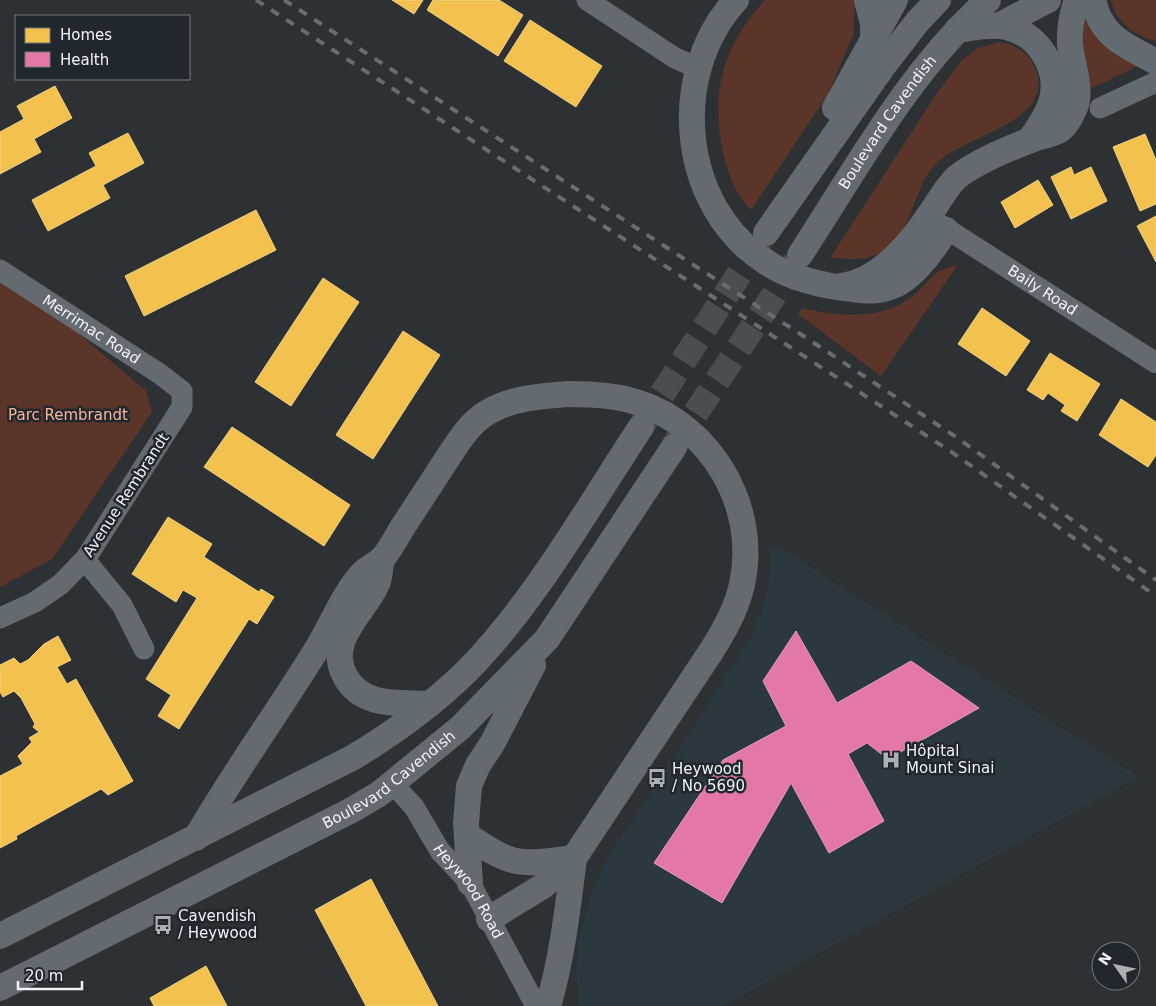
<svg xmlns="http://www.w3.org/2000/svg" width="1156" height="1006" font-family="'DejaVu Sans',sans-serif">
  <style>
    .built { fill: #2c3840 }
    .green { fill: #5c352a }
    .homes { fill: #f2c14e; stroke: #f1d081 }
    .health { fill: #e377a8; stroke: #e79cc0 }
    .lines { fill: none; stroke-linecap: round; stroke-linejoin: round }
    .major-tunnel { stroke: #4a4e51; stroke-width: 26; stroke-dasharray: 26 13; stroke-linecap: butt }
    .minor { stroke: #636a70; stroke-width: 21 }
    .major { stroke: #636a70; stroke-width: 26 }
    .rail { stroke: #686c70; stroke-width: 4; stroke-dasharray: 9 9; stroke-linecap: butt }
    .labels { text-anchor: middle; stroke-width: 5; stroke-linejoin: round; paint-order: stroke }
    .street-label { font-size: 15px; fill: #eff4f7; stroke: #21282d }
    .park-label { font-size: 15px; fill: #fbb29c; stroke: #21282d }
    .poi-label { font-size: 15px; fill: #eff4f7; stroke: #21282d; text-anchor: start }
  </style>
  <rect width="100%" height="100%" fill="#2d3134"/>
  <path class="built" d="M771 548 787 552 1138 777 723 1006H579L576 971 578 943 591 893 609 855 654 789 659 792 666 782 660 778 746 646 761 615 767 595Z"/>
  <path class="green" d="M765 0H856L858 6 854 8V33L828 94 751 210C734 193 727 171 722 148 711 89 724 45 765 0Z
    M1111 0H1156V41C1134 35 1116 23 1111 0Z
    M1085 6 1144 63 1090 89 1082 56Z
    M1000 42C1015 44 1029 54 1035 68 1059 123 960 135 934 166 914 188 911 231 888 248 870 262 850 259 830 258L937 93 961 61 978 48Z
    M957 266 881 376 798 314 803 308C840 317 882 321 914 295 931 281 933 268 957 266Z
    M0 271 21 285 146 391 152 412 52 559 0 587Z"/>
  <path class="homes" d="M392 0H423L414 14Z
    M433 0H499L523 15 498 56 427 10Z
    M530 20 602 66 576 107 504 61Z
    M55 86 72 118 34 139 41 152 0 174V132L24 119 17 106Z
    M128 133 144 163 103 185 110 198 48 231 32 200 96 166 89 153Z
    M1145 134 1156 160V204L1140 211 1113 147Z
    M1071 167 1074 175 1091 167 1107 201 1071 219 1051 177Z
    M1038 180 1053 205 1015 228 1001 202Z
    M256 210 276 250 144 316 125 276Z
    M1156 216V262L1137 226Z
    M323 278 359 302 291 406 255 382Z
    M982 308 1030 341 1006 376 958 344Z
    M403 331 440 355 373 459 336 435Z
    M1050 353 1100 384 1077 421 1061 411 1065 405 1048 393 1043 400 1027 390Z
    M1121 399 1156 422V455L1148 467 1099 435Z
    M232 427 350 505 324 546 204 467Z
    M168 517 212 544 204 557 259 592 261 589 274 597 257 624 249 619 179 729 158 716 171 695 146 679 197 598 183 590 176 602 132 574Z
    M58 636 71 660 57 667 67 684 76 679 133 781 108 795 101 789 16 836 17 839 0 848V776L23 764 18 756 32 742 29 738 39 732 33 727 35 724 21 698 14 691 3 697 0 692V665L14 658 20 664 28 660 44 644Z
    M371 879 438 1006H366L315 910Z
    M206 966 227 1006H154L150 998Z"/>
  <path class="health" d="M796 631 837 703 911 661 979 708 888 759 867 743 848 754 884 821 829 853 791 783 722 903 654 863 723 760 786 726 763 681Z"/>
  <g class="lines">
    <path class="major-tunnel" d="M641 427 765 234
      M674 446 800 256"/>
    <g class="minor">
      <path d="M587 0 675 58 698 68"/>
      <path d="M1100 108 1156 82"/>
      <path id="s1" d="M933 220 1156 363"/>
      <path id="s2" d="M0 270 160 374 182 391V407L86 558 61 584 35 602 0 618"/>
      <path d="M85 560 122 605 144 649"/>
      <path id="s3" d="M393 784 414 807 440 851 470 883 536 1006"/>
    </g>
    <g class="major">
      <path d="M736 0C668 74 679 206 766 262 787 276 812 283 837 287 859 290 877 295 899 283 919 271 934 248 946 230"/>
      <path d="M867 0 873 24V42"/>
      <path d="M1093 0C1102 39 1126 45 1156 62"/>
      <path d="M998 26 1048 0"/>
      <path d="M957 30C973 28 990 23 1006 27 1040 34 1061 71 1051 103 1046 117 1038 128 1030 140"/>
      <path d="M835 108 895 0"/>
      <path d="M766 233 884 65 918 21 938 0"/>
      <path id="s4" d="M800 255C858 166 909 71 988 0"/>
      <path d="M842 286C879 281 910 244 930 214 939 202 946 187 957 177 978 161 1007 149 1031 140 1040 136 1052 135 1060 130 1066 126 1070 118 1073 112 1084 91 1072 66 1070 45 1069 30 1072 14 1077 0"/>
      <path d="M381 562C380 569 380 578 377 584 363 614 326 641 345 676 362 708 399 702 430 704"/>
      <path d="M467 835C513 867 519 865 574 858"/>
      <path d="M196 838C233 774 276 715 315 652 330 629 344 592 363 573 369 567 377 564 383 558 391 548 397 536 404 525 419 502 434 479 449 456 460 439 471 422 488 412 512 398 541 396 569 394 591 394 615 395 636 402 711 425 759 507 742 584 737 608 725 629 712 650L574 858 543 886 489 919"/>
      <path d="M470 883 466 823 469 786 478 765 492 744 533 665"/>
      <path d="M0 936 352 758C394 733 432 705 467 671 535 602 588 507 641 427"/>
      <path id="s5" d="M0 988 350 811 379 794 460 728 547 639 674 447"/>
      <path d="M548 1006C562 959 568 907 574 858"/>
    </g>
    <path class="rail" d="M256 0 950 451 1156 596
      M284 0 805 337 956 437 1156 580"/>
  </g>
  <defs>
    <g id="hospital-bare" transform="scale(1.5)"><path d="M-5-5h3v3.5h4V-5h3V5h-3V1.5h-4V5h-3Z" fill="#abb0b3" stroke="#21282d" stroke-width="2.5" paint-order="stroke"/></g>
    <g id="bus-bare" transform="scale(1.5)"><path d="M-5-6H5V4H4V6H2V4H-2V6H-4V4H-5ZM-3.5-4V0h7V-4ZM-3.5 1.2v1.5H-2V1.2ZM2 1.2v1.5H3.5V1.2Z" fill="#abb0b3" stroke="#21282d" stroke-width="2.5" paint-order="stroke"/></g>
  </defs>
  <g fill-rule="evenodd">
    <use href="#hospital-bare" x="891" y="760"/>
    <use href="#bus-bare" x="657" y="778"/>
    <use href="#bus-bare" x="163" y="925"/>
  </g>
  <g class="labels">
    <g class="street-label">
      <text dy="5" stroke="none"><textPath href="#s4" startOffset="159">Boulevard Cavendish</textPath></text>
      <text dy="5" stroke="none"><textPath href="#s1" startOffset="130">Baily Road</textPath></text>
      <text dy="5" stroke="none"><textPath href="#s2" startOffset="109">Merrimac Road</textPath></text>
      <text transform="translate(126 495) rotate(-57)" y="5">Avenue Rembrandt</text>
      <text dy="5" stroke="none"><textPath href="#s5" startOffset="442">Boulevard Cavendish</textPath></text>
      <text dy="5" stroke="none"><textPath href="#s3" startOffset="132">Heywood Road</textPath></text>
    </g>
    <g class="park-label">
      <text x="68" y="420">Parc Rembrandt</text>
    </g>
    <g class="poi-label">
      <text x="906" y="756">Hôpital<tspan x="906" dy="17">Mount Sinai</tspan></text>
      <text x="672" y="774">Heywood<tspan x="672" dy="17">/ No 5690</tspan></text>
      <text x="178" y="921">Cavendish<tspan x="178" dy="17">/ Heywood</tspan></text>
    </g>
  </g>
  <rect x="15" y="15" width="175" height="65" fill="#21282d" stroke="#737a7e"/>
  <rect x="25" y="28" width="25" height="15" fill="#f2c14e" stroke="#737a7e"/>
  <text x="60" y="40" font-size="15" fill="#eff4f7">Homes</text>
  <rect x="25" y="52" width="25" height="15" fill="#e377a8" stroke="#737a7e"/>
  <text x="60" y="65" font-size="15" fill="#eff4f7">Health</text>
  <g transform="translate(1116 966) rotate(303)"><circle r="24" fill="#21282d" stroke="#737a7e"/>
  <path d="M0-4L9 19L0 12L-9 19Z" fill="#abb0b3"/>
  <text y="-8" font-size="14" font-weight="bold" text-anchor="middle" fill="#eff4f7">N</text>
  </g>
  <path d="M18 981v8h64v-8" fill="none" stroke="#eff4f7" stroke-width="2.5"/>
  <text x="25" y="981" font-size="15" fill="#eff4f7" stroke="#21282d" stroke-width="4" paint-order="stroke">20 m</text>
</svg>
